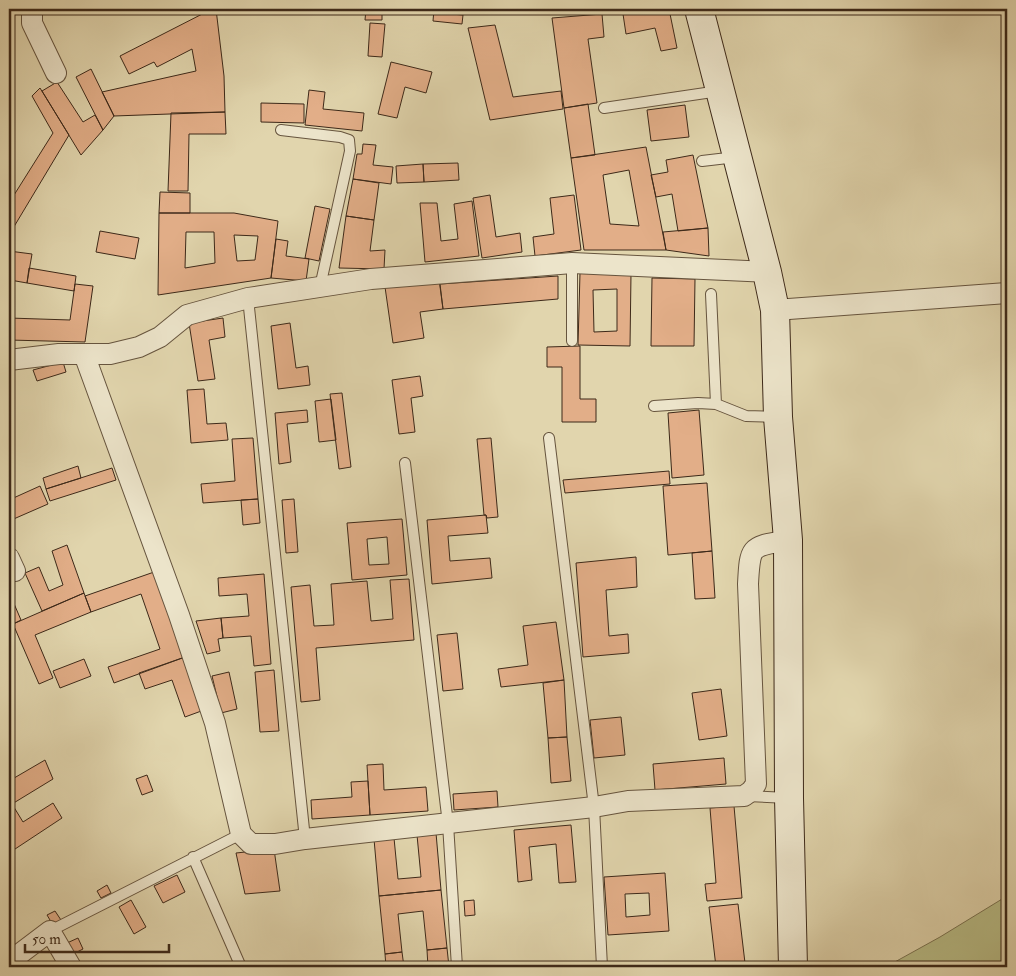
<svg xmlns="http://www.w3.org/2000/svg" width="1016" height="976" font-family="'IM FELL Double Pica',serif">
  <style>
    .green { fill: #b8bc86; stroke: #7a7250 }
    .building { fill: #e2ae88; stroke: #3d2919; fill-rule: evenodd }
    .lines { fill: none; stroke-linecap: round; stroke-linejoin: round }
    .lane-casing { stroke: #66543e; stroke-width: 12 }
    .street-casing { stroke: #66543e; stroke-width: 22 }
    .secondary-casing { stroke: #3d2919; stroke-width: 30 }
    .lane { stroke: #ece4ca; stroke-width: 10 }
    .street { stroke: #ece4ca; stroke-width: 20 }
    .secondary { stroke: #ece4ca; stroke-width: 28 }
  </style>
  <rect width="100%" height="100%" fill="#e1d5ad"/>
  <filter id="stains"><feTurbulence type="fractalNoise" baseFrequency=".004" numOctaves="4"/><feColorMatrix values="0 0 0 0 .2 0 0 0 0 .09 0 0 0 0 .02 0 0 0 .5 -.17"/></filter>
  <radialGradient id="worn" r=".72"><stop offset=".6" stop-color="#630" stop-opacity="0"/><stop offset="1" stop-color="#630" stop-opacity=".3"/></radialGradient>
  <path class="green" d="M1007 896V967H899L893 963 940 937Z"/>
  <path class="building" d="M212 9H216L224 76 225 112 114 116 102 92 196 71 192 49 157 67 154 62 129 74 120 56Z
    M366 9H382V20H365Z
    M434 9H452L451 14 463 15 462 24 433 21Z
    M622 9H657L623 14Z
    M657 9H669L677 48 661 51 655 28 626 34 623 14Z
    M602 14 604 37 588 39 597 103 564 108 552 18Z
    M370 23 385 24 382 57 368 56Z
    M495 25 513 97 561 91 563 109 490 120 468 28Z
    M391 62 432 72 426 93 405 87 397 118 378 114Z
    M91 69 114 116 103 130 76 77Z
    M57 82 83 122 95 115 103 130 81 155 42 91Z
    M40 88 69 135 9 235V203L53 133 32 96Z
    M309 90 325 92 323 109 364 113 362 131 305 125Z
    M261 103 304 104V123L261 122Z
    M588 104 595 155 571 158 564 108Z
    M685 105 689 137 651 141 647 110Z
    M225 112 226 134H189L188 191H168L171 113Z
    M363 144 376 145 373 165 393 167 391 184 353 179 357 154H362Z
    M646 147 666 250H584L571 158ZM629 170 639 226 610 224 603 175Z
    M693 155 708 228 678 231 672 194 656 197 651 175 668 172 666 160Z
    M458 163 459 180 424 182 423 164Z
    M423 164 424 182 397 183 396 166Z
    M353 179 379 183 374 220 346 216Z
    M160 192 190 193V213H159Z
    M490 195 496 237 520 233 522 252 482 258 473 198Z
    M574 195 581 250 535 256 533 237 554 234 550 198Z
    M472 201 479 256 425 262 420 203H437L441 241 458 239 454 204Z
    M315 206 330 209 319 261 305 258Z
    M159 213H234L278 221 271 278 158 295ZM186 232H214L215 263 185 268ZM234 235 258 236 255 260 237 261Z
    M346 216 374 220 370 251 385 250 384 269 339 268Z
    M708 228 709 256 666 250 663 232Z
    M100 231 139 238 135 259 96 252Z
    M276 239 288 241 286 256 309 259 306 281 271 278Z
    M9 251 32 254 27 283 10 280 9 288Z
    M29 268 76 276 74 291 27 283Z
    M580 273 631 274 630 346 578 345ZM617 289V331L594 332 593 290Z
    M558 276V299L443 309 440 284Z
    M652 278 695 279 694 346H651Z
    M439 279 443 309 420 312 424 338 393 343 385 287Z
    M75 284 93 286 85 342 9 340V318L70 320Z
    M223 318 225 337 209 340 215 379 198 381 189 323Z
    M290 323 296 368 308 366 310 385 278 389 271 326Z
    M580 346V399H596V422H562V367H547V347Z
    M63 362 66 372 37 381 33 370Z
    M420 376 423 396 411 398 415 432 399 434 392 380Z
    M204 389 207 424 226 423 228 440 191 443 187 390Z
    M342 393 351 467 339 469 330 394Z
    M331 399 336 440 319 442 315 401Z
    M307 410 308 422 287 424 291 462 279 464 275 413Z
    M699 410 704 475 672 478 668 413Z
    M253 438 258 499 203 503 201 484 235 481 232 439Z
    M491 438 498 517 487 518 486 515H484L477 439Z
    M78 466 81 478 46 489 43 478Z
    M112 468 116 480 50 501 46 489Z
    M669 471 670 484 565 493 563 480Z
    M707 483 712 551 668 555 663 486Z
    M40 486 48 504 9 521V500Z
    M258 499 260 523 243 525 241 500Z
    M294 499 298 552 286 553 282 500Z
    M486 515 488 533 448 536 450 561 490 558 492 578 432 584 427 520Z
    M402 519 407 575 352 580 347 523ZM387 537 389 564 369 565 367 539Z
    M67 545 84 593 42 611 25 573 39 567 49 591 63 585 52 551Z
    M712 551 715 598 695 599 692 553Z
    M636 557 637 587 606 590 609 636 628 634 629 653 583 657 576 563Z
    M157 571 185 657 114 683 108 667 160 649 141 594 91 612 85 596Z
    M264 574 271 664 254 666 251 636 223 638 221 618 249 616 247 594 219 596 218 578Z
    M409 579 414 640 316 648 320 700 301 702 291 587 310 585 314 626 334 625 331 584 367 581 371 621 393 619 390 580Z
    M9 592 21 620 9 626Z
    M84 593 91 612 35 635 53 678 39 684 13 624Z
    M221 618 223 638 218 639 220 651 207 654 196 621Z
    M556 622 564 680 501 687 498 669 528 665 523 626Z
    M457 633 463 689 443 691 437 635Z
    M185 657 204 710 185 717 172 680 145 689 139 673Z
    M84 659 91 676 60 688 53 671Z
    M274 670 279 731 260 732 255 672Z
    M229 672 237 709 221 713 212 676Z
    M564 680 567 737 548 738 543 683Z
    M721 689 727 736 699 740 692 693Z
    M621 717 625 755 594 758 590 720Z
    M567 737 571 781 551 783 548 738Z
    M724 758 726 784 655 790 653 764Z
    M45 760 53 779 12 804 23 822 53 803 62 818 9 853V781Z
    M383 764 384 790 426 787 428 811 370 815 367 765Z
    M147 775 153 791 142 795 136 779Z
    M368 781 370 815 312 819 311 800 352 797 351 782Z
    M497 791 498 807 454 810 453 794Z
    M734 806 742 898 707 901 705 884 716 883 710 808Z
    M571 825 576 882 559 883 556 844 529 847 532 880 518 882 514 830Z
    M436 833 441 890 379 896 374 839 394 838 398 879 421 877 417 835Z
    M274 849 280 891 245 894 236 853Z
    M665 873 669 931 608 935 604 877ZM649 893 650 915 626 917 625 894Z
    M177 875 185 892 163 903 154 886Z
    M107 885 111 893 101 898 97 891Z
    M441 890 447 948 427 950 423 911 398 914 402 952 385 954 379 896Z
    M131 900 146 927 134 934 119 907Z
    M474 900 475 915 465 916 464 901Z
    M738 904 745 963 716 967 709 907Z
    M55 911 61 920 53 925 47 915Z
    M78 938 83 949 73 954 67 943Z
    M447 948 449 967H428L427 950Z
    M402 952 404 967H386L385 954Z"/>
  <g class="lines">
    <g class="lane-casing">
      <path id="lane" d="M604 108 719 91
        M281 130 340 137 349 140 350 151 320 287
        M702 161 736 157
        M711 294 716 404
        M248 298 305 839
        M572 341V263
        M654 406 698 403 716 404 746 416 777 417
        M549 438 594 807 602 967
        M405 463 448 824 457 967
        M747 796 788 798
        M193 857 241 967
        M50 931 241 834"/>
    </g>
    <g class="street-casing">
      <path id="street" d="M32 9V23L56 73
        M775 310 1007 293
        M84 354 179 615 215 723 241 834 251 844H275L305 839 594 807 628 801 744 796 751 791 756 784 748 584C750 545 750 547 788 540
        M9 360 59 354H110L139 347 160 337 187 315 248 298 371 279 572 263 767 272
        M9 558 15 571
        M9 962 50 931 71 967"/>
    </g>
    <g class="secondary-casing">
      <path id="secondary" d="M699 9 767 272 775 310 778 417 788 540 789 798 793 967"/>
    </g>
    <use href="#lane" class="lane"/>
    <use href="#street" class="street"/>
    <use href="#secondary" class="secondary"/>
  </g>
  <rect width="1016" height="976" fill="none" stroke="#e1d5ad" stroke-width="30"/>
  <rect x="10" y="10" width="996" height="956" fill="none" stroke="#3d2919" stroke-width="2.5"/>
  <rect x="15" y="15" width="986" height="946" fill="none" stroke="#3d2919"/>
  <path d="M25 944v8h144v-8" fill="none" stroke="#3d2919" stroke-width="2.5"/>
  <text x="32" y="944" font-size="15" fill="#3d2919" stroke="#ece4ca" stroke-width="4" paint-order="stroke">50 m</text>
  <rect width="100%" height="100%" filter="url(#stains)"/>
  <rect width="100%" height="100%" fill="url(#worn)"/>
</svg>
